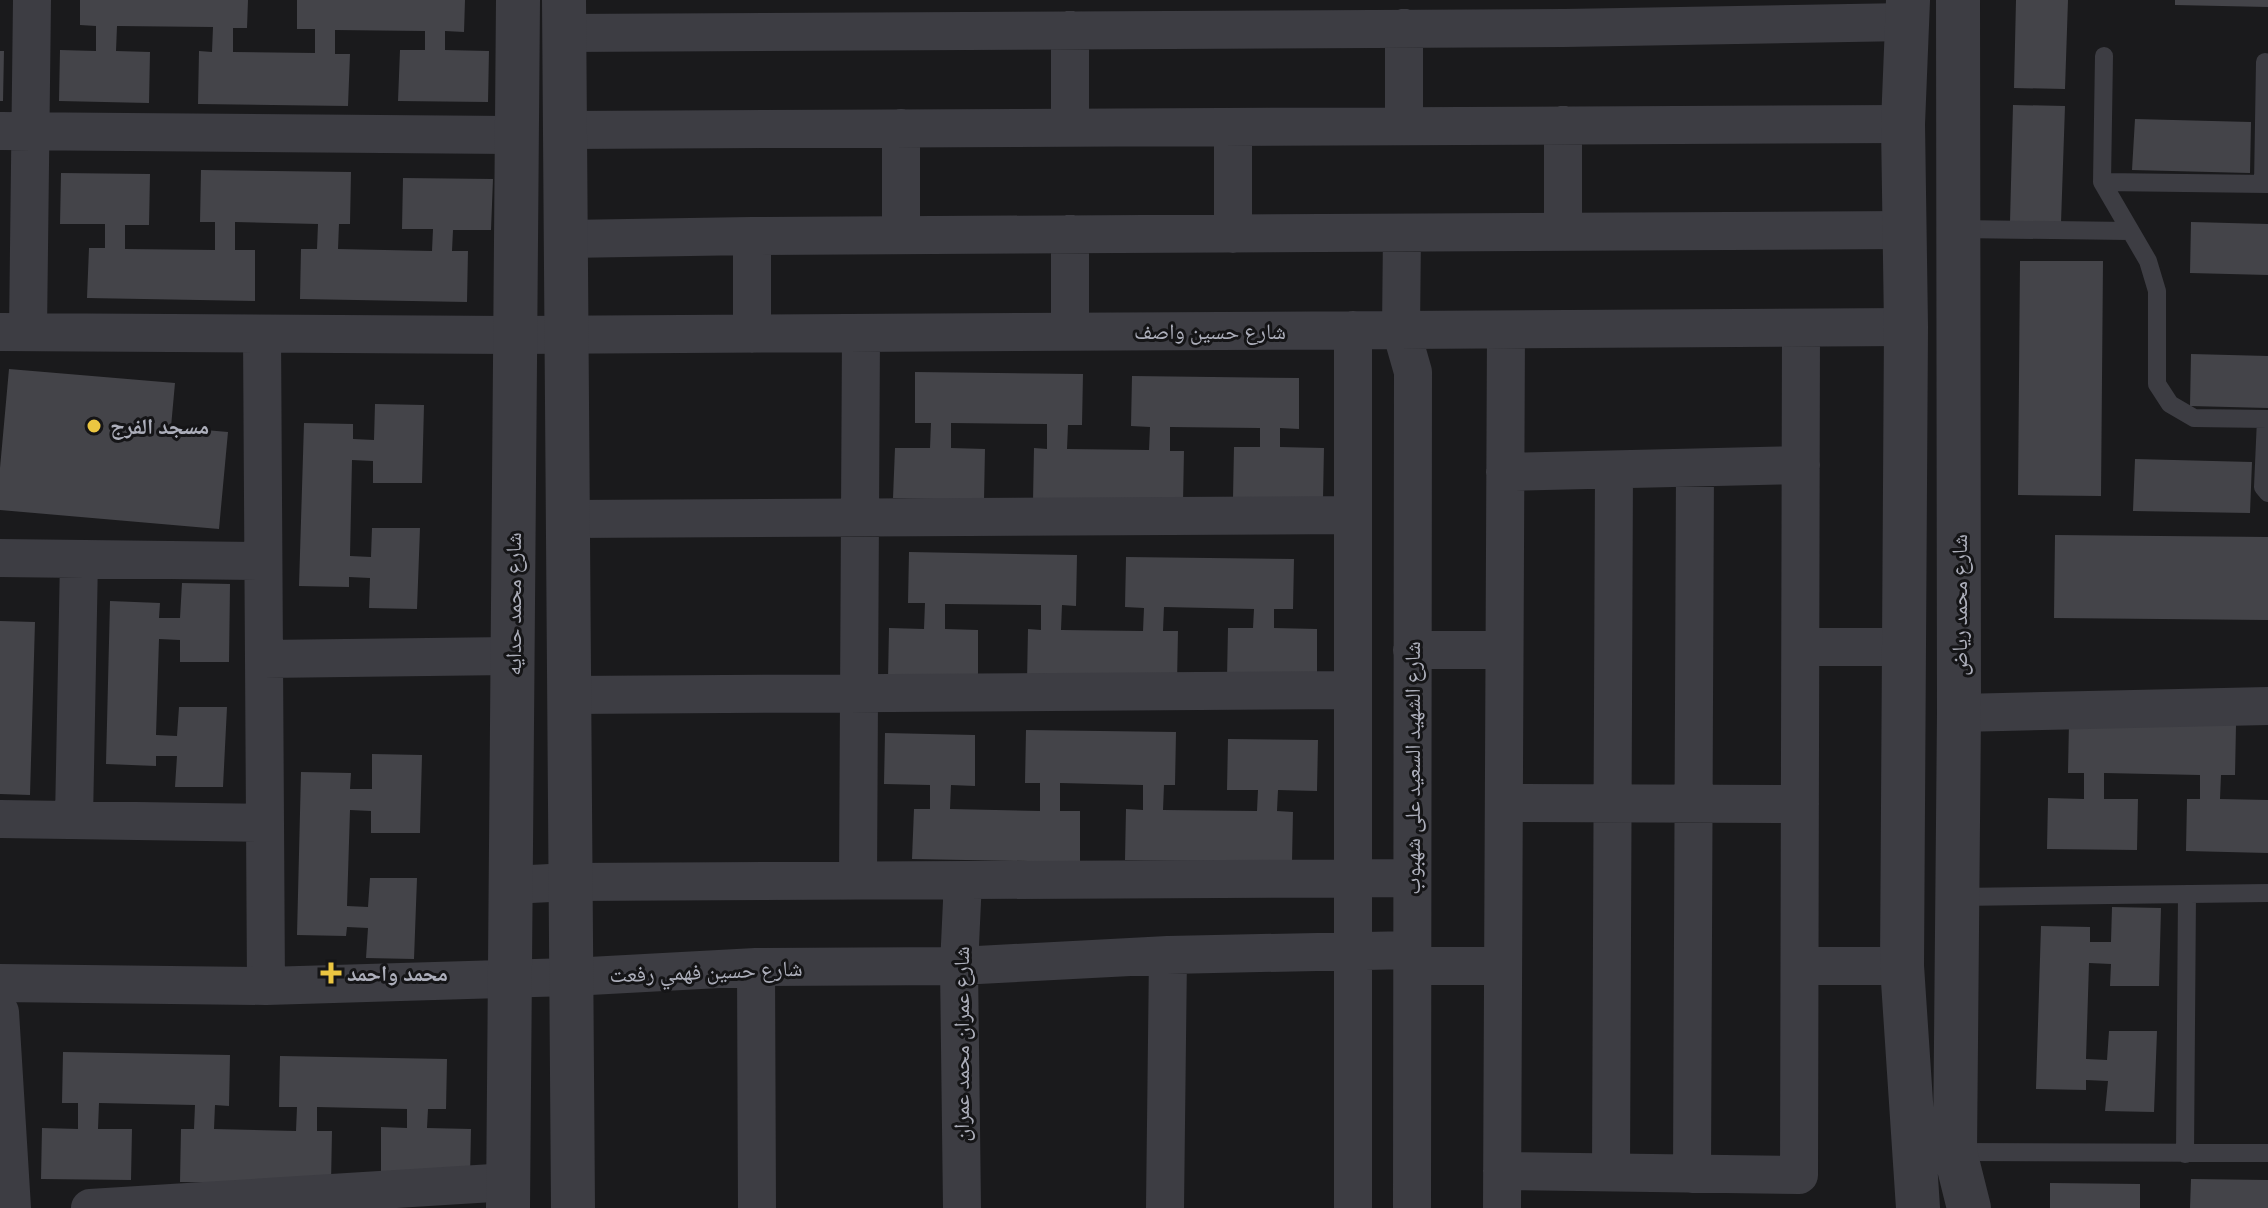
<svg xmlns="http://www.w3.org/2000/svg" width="2268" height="1208" font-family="'Roboto Condensed','Noto Naskh Arabic',sans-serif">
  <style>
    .building { fill: #444449 }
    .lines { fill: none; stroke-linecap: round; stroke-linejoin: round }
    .service { stroke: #3d3d43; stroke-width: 18 }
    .minor { stroke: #3d3d43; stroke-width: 38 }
    .tertiary { stroke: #3d3d43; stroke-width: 44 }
    .poi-dot { fill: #ecc641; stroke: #151517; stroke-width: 3 }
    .labels { text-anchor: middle; stroke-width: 6; stroke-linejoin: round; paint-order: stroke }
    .street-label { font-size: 22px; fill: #adafbb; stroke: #151517 }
    .poi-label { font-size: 22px; font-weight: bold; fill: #adafbb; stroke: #151517; text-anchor: start }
  </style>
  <rect width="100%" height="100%" fill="#1a1a1c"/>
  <path class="building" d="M80 0H248L247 28H233V52L315 53V29H297V0H465L464 32 445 31V50L489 51 488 102 398 101 400 50H425V31L335 30V54H350L348 106 198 104 199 51 212 52 213 27 117 26 116 51 150 52 149 103 59 101 60 50 96 51V26L80 25Z
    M2016 0H2068L2065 89 2014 88Z
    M2175 0H2268V7L2175 5Z
    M0 51H4L3 101H0Z
    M2013 105 2065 106 2061 223 2010 222Z
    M2135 119 2251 122 2250 173 2132 170Z
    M201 170 351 172 350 224H339L338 249 432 251 433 229H402L403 178 493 179 491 230H453L452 251H468L467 302 300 299 301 249H317L318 224 235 222V250H255V301L87 298 89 248H105V224H60L61 173 150 174 149 225H125V249L215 250V222H200Z
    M2191 222 2268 224V275L2190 273Z
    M2020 261H2103L2101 496 2018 495Z
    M2191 354 2268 356V408L2190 406Z
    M9 369 175 383 171 427 228 432 219 529 0 510V468Z
    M915 372 1083 374 1082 425H1068L1067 449 1149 450 1150 427 1131 426 1132 376 1299 378V429L1280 428V447L1324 448 1323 499 1233 498 1234 447H1260V428L1170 427V451H1184L1183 503 1033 501 1034 448 1047 449V424L951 423V448L985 449 984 500 893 498 895 448H930L931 423H915Z
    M375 404 424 405 422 483H373V461L352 460 350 556 371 557 372 528H420L417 609 369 608 370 578 349 577V587L299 586 304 423 353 424V439L374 440Z
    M2135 459 2252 462 2250 513 2133 511Z
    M2055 535 2268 537V620L2054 618Z
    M909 552 1077 555 1076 606 1062 605 1061 630 1143 631 1144 608 1125 607 1126 557 1294 559 1293 609H1274V628L1317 629V679L1227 678 1228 628H1253L1254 609 1164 607 1163 631H1178L1177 684 1027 682 1028 629 1041 630V605L945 604V629L978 630V680L888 679 889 628 924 629 925 603H908Z
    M182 583 230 584 229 662H180V640L159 639 156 735 177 736 179 707H227L223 787H175L177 756H156V766L106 764 110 601 160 603 159 618H180Z
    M0 621 35 622 30 795 0 794Z
    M2069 722 2236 725 2235 775H2221L2220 799 2268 800V853L2186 851 2187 799H2200V775L2104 773V799H2138L2137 850 2047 849 2048 798 2084 799V773H2068Z
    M1026 730 1176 732 1175 785H1164L1163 810 1257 811 1258 790H1227L1228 739 1318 740 1317 791 1278 790 1277 811 1293 812 1292 862 1125 860 1126 809 1143 810V785L1060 783V811H1080V862L912 859 914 809H930V785L884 784 885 733 975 735V786L951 785 950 809 1040 811V783H1025Z
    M372 754 422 755 420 833H371V811L350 810 347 906 368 907 370 878H417L414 959 366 958 368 928 347 927 346 936 297 935 301 772 351 773 350 789H372Z
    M2112 907 2161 908 2159 986H2110L2111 964 2089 963 2086 1059 2107 1060 2109 1031H2157L2154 1112 2105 1111 2108 1081 2086 1080V1090L2036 1089 2041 926 2090 927V942H2111Z
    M63 1052 230 1055 229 1106 215 1105 214 1129 296 1131 297 1107H279L280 1056 447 1059 446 1109H428L427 1128 471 1129 470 1179 381 1178V1127L407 1128V1109L317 1107V1131H332L331 1184 180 1182 181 1129H194L195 1105 99 1103 98 1129H132L131 1180 41 1179 42 1128 78 1129V1103H62Z
    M2191 1179 2268 1180V1208H2190Z
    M2050 1183 2140 1184V1208H2050Z"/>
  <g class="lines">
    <path class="service" d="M2104 56 2102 182 2148 261 2157 291V384L2170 404 2194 418 2268 419
      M2102 182 2268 184
      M2263 184 2265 62
      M1958 229 2129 231
      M2266 419 2263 487 2268 493
      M1957 897 2268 893
      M1955 1152 2268 1153
      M2185 1154 2187 894"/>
    <path class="minor" d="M1404 28V126
      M1070 30V128
      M564 33 1564 28 1907 22
      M901 128V235
      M565 130 1903 124
      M0 131 517 135
      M1563 232V125
      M1402 233 1401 330 1413 372 1412 1208
      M1070 234V332
      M1233 234V127
      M752 236V334
      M566 239 752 236 1904 230
      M0 332 515 335 1906 327
      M28 332 32 0
      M262 334 266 986
      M1505 472 1801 465
      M568 519 1353 515
      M0 558 263 561
      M1801 647H1904
      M1412 650H1504
      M264 659 513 656
      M569 695 1353 690
      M1959 713 2268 706
      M1504 803 1800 804
      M0 819 265 823
      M74 820 79 559
      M858 881 861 333
      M511 885 570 882 1412 878
      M1412 966H1503
      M1800 966H1902
      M756 967 757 1208
      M0 983 266 986 571 977 756 967 959 966 1168 955 1412 950
      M0 1012 12 1208
      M1502 1171 1799 1175 1801 328
      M1611 1172 1614 470
      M1692 1174 1695 468
      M90 1208 509 1182
      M962 1208 959 966 963 880
      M1165 1208 1168 955
      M1353 1208V330
      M1502 1208 1506 330"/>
    <path class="tertiary" d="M564 0 573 1208
      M1908 0 1903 124 1906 327 1902 966 1918 1208
      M1958 0 1959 713 1955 1152 1969 1208
      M508 1208 518 0"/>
  </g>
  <g class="poi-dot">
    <circle cx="94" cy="426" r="8"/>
    <path d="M327 961h8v8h8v8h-8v8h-8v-8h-8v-8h8z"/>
  </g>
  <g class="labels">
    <g class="street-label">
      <text x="1210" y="339">شارع حسين واصف</text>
      <text transform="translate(513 604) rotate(-90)" y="8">شارع محمد حدايه</text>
      <text transform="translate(1959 605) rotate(-90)" y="8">شارع محمد رياض</text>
      <text transform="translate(1412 768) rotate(-90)" y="8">شارع الشهيد السعيد على شهبوب</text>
      <text transform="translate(706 971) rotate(-2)" y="8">شارع حسين فهمي رفعت</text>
      <text transform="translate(961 1044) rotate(-90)" y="8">شارع عمران محمد عمران</text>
    </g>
    <g class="poi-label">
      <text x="110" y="434">مسجد الفرج</text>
      <text x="347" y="981">محمد واحمد</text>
    </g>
  </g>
</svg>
